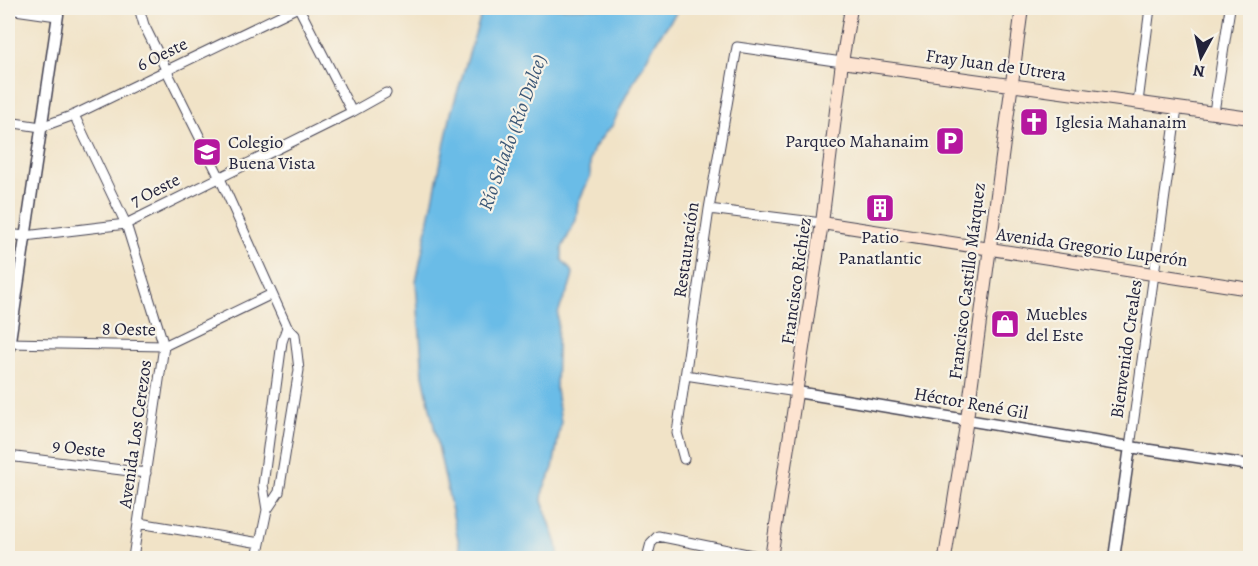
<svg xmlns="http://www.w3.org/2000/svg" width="1258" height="566" font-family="Alegreya,serif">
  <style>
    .water { fill: #6bbce7; stroke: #466f91; stroke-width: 1.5 }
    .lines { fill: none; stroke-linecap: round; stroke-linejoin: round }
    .minor-casing { stroke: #413f50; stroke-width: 11 }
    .tertiary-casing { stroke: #413f50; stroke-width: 13 }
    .secondary-casing { stroke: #413f50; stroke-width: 14 }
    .minor { stroke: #fff; stroke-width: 9 }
    .tertiary { stroke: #fff; stroke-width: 10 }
    .secondary { stroke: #fde4d1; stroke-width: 12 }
    .labels { text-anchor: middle; stroke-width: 4.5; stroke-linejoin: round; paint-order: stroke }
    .street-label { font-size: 18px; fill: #22223b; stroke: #f7f3e8 }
    .poi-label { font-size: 18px; fill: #22223b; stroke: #f7f3e8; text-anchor: start }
    .water-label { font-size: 20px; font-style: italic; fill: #3c5877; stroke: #f7f3e8 }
  </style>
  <rect width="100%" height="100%" fill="#f7f3e8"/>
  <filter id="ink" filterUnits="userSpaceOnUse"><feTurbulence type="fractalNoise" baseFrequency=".0167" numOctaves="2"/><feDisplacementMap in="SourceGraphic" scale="12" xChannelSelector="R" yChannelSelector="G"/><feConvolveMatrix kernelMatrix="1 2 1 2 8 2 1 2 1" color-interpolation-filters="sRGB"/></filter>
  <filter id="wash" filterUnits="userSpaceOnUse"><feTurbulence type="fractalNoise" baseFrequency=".008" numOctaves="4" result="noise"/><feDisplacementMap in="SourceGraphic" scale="24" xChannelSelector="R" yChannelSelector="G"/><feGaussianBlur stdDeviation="1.35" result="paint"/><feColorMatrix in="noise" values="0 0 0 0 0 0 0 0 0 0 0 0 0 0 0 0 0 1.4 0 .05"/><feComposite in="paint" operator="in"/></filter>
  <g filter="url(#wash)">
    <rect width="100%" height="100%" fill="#f1e3c7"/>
    <path class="water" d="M483 8H680L658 38 627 94 612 126 605 133 594 148 590 159V177L578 203 576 220 562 248V260L573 273C572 287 562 299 558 314L556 390 561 422 553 468 543 490 542 501 557 544 559 558H462L423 375 416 282 451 113Z"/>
  </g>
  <g filter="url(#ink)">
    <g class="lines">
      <g class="minor-casing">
        <path id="minor" d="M139 8 144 25 219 176 287 327 295 335 299 370 279 492 267 510 257 558
          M299 8 352 112
          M8 9 57 16
          M1138 102 1150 8
          M1214 112 1230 8
          M74 115 126 224 164 346 133 558
          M8 122 41 127 74 115 296 8
          M709 209 822 223
          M8 234 25 236 126 224 352 112 386 93
          M8 343 164 346 272 294
          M685 375 797 392
          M1130 447 1177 108
          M8 456 146 473
          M684 459 677 433 709 209 737 47 842 62
          M267 510 263 485 282 342 287 327
          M139 523 260 543
          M647 558 651 543 658 536 767 558"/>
      </g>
      <g class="tertiary-casing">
        <path id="tertiary" d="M8 354 59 8
          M797 392 1130 447 1250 465
          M1114 558 1130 447"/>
      </g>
      <g class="secondary-casing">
        <path id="secondary" d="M842 62 1250 118
          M822 223 1250 289
          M771 558 822 223 842 62 851 8
          M945 558 967 419 1022 8"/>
      </g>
      <use href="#minor" class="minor"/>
      <use href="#tertiary" class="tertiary"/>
      <use href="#secondary" class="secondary"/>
    </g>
  </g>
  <defs>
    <g id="church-square" transform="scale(1.5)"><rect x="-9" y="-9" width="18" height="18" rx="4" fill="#b5179e" stroke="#f7f3e8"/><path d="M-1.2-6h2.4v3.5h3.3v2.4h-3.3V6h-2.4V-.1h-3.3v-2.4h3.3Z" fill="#fff"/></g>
    <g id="parking-square" transform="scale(1.5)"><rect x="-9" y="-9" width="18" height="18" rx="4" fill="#b5179e" stroke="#f7f3e8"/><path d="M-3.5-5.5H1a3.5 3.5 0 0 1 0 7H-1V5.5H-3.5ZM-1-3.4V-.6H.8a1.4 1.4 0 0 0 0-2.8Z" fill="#fff"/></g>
    <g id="university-square" transform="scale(1.5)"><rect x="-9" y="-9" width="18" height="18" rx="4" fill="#b5179e" stroke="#f7f3e8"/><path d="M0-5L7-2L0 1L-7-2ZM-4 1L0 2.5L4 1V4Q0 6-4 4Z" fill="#fff"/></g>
    <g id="building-square" transform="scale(1.5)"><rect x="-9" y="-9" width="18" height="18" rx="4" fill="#b5179e" stroke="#f7f3e8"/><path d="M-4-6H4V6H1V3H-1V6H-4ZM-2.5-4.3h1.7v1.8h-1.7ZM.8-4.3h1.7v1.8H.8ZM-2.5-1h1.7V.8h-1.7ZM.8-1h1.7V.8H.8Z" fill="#fff"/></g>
    <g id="shop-square" transform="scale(1.5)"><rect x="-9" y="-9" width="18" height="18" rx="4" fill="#b5179e" stroke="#f7f3e8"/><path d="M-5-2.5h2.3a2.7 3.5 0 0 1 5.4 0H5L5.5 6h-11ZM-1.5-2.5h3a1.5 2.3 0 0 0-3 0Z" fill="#fff"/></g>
  </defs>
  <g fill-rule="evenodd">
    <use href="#church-square" x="1034" y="122"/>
    <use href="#parking-square" x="950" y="141"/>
    <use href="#university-square" x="207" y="152"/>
    <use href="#building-square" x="880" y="208"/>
    <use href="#shop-square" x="1005" y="324"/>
  </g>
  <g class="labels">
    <g class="street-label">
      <text transform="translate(162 54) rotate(-26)" y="6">6 Oeste</text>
      <text transform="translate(996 65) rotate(8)" y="6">Fray Juan de Utrera</text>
      <text transform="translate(155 190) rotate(-27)" y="6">7 Oeste</text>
      <text transform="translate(1092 247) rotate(8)" y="6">Avenida Gregorio Luperón</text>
      <text transform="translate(686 250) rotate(-82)" y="6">Restauración</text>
      <text transform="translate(796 281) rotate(-82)" y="6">Francisco Richiez</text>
      <text transform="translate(967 281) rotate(-83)" y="6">Francisco Castillo Márquez</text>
      <text transform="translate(129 329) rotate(1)" y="6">8 Oeste</text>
      <text transform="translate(1126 349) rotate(-82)" y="6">Bienvenido Creales</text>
      <text transform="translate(971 403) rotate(10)" y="6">Héctor René Gil</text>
      <text transform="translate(135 434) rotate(-82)" y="6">Avenida Los Cerezos</text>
      <text transform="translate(79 448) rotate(7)" y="6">9 Oeste</text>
    </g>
    <g class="poi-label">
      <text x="1055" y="128">Iglesia Mahanaim</text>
      <text x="929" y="147" text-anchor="end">Parqueo Mahanaim</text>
      <text x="228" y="148">Colegio<tspan x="228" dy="21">Buena Vista</tspan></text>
      <text x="880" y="243" text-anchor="middle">Patio<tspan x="880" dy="21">Panatlantic</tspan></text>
      <text x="1026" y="320">Muebles<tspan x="1026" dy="21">del Este</tspan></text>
    </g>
    <g class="water-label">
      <text transform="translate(512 132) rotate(-70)" y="7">Río Salado (Río Dulce)</text>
    </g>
  </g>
  <rect width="1258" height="566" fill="none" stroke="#f7f3e8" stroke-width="30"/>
  <g transform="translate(1201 57) rotate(188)" stroke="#f7f3e8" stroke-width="4.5" paint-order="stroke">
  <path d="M0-4.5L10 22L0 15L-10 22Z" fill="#22223b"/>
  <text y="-9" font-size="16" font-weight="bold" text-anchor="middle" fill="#22223b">N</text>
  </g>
</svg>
